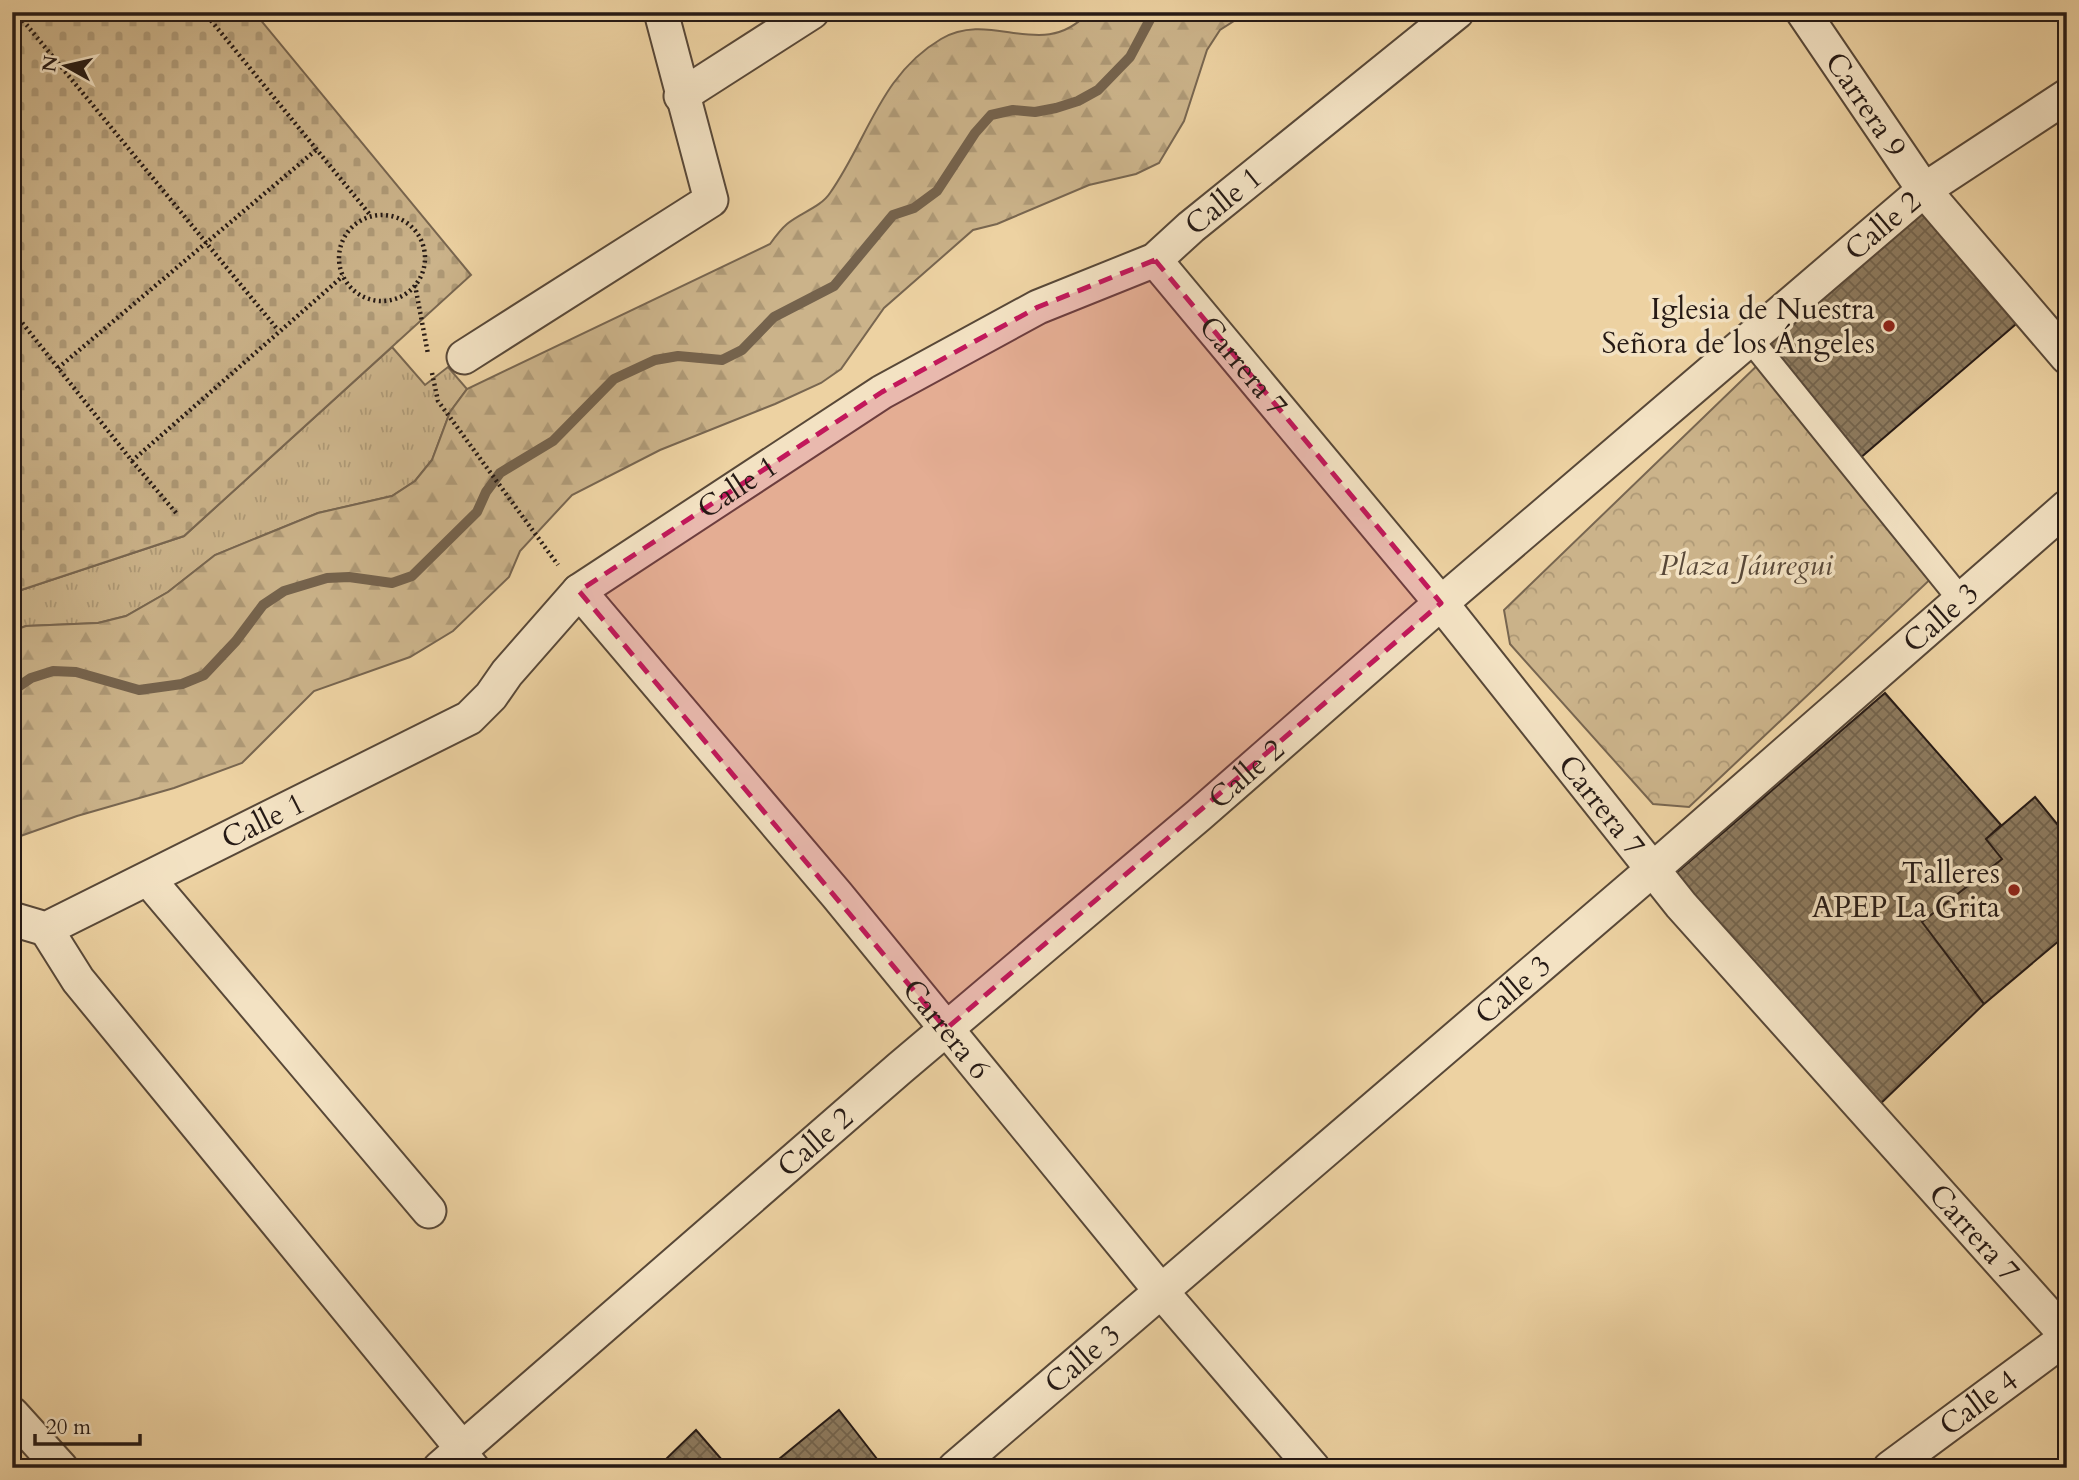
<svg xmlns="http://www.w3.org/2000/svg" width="2079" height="1480" font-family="Cardo,serif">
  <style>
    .grass { fill: url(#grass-tufts); stroke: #786650; stroke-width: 2 }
    .forest { fill: url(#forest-firs); stroke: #786650; stroke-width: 2 }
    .cemetery { fill: url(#cemetery-stones); stroke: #786650; stroke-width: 2 }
    .park { fill: url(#park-crowns); stroke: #786650; stroke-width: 2 }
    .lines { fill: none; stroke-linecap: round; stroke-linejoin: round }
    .stream { stroke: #75634d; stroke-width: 10 }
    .building { fill: url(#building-cross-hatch); stroke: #261a15; stroke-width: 2 }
    .pedestrian-casing { stroke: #584838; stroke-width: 28 }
    .minor-casing { stroke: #584838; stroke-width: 37 }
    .path { stroke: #261a15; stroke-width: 4.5; stroke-dasharray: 2 3.5; stroke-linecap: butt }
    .pedestrian { stroke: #f3e2c3; stroke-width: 24 }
    .minor { stroke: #f3e2c3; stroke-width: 33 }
    .marked { fill: #c2185b; fill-opacity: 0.2; stroke: #c2185b; stroke-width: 5; stroke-dasharray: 14 9; stroke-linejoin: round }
    .poi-dot { fill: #8f2418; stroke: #f3e2c3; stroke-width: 2.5 }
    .labels { text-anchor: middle; stroke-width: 7; stroke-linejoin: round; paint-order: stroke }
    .street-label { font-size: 30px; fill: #261a15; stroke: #f3e2c3 }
    .poi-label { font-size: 30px; fill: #261a15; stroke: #f3e2c3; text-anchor: end }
    .park-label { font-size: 30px; font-style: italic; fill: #584838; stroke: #f3e2c3 }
  </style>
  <defs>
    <pattern id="grass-tufts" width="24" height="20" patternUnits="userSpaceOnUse" patternTransform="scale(1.75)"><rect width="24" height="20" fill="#cbb38a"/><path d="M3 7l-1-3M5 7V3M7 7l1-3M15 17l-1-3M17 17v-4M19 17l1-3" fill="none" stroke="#ae9976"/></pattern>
    <pattern id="forest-firs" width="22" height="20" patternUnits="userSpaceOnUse" patternTransform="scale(1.75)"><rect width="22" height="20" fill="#cbb38a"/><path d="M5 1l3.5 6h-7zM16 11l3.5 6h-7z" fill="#ae9976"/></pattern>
    <pattern id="cemetery-stones" width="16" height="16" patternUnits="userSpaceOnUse" patternTransform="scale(1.75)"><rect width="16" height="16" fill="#cbb38a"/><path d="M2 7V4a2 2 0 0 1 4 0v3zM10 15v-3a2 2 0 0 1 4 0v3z" fill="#ae9976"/></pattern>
    <pattern id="park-crowns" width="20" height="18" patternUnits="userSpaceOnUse" patternTransform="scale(1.75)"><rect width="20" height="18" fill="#cbb38a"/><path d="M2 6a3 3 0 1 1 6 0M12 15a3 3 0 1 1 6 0" fill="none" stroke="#ae9976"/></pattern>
    <pattern id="building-cross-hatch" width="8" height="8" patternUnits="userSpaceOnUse" patternTransform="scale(1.75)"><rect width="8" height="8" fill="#8d7a5e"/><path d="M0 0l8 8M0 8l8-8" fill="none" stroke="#73634c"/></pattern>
  </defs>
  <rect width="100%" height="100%" fill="#edd2a2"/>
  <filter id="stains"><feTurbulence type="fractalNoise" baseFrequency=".00286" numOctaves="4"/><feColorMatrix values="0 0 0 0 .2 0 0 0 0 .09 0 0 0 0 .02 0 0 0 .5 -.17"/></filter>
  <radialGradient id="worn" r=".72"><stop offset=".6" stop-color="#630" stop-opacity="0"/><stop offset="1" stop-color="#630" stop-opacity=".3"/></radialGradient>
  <path class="grass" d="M392 347 425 385 448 367 467 389 450 412 432 460 415 481 392 496 318 513 215 555 168 592 126 616 98 623 26 626 12 631V593L184 536Z"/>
  <path class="forest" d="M1089 12H1248L1220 30 1207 50 1184 121 1159 163 1136 174 1089 185 997 224 973 230 884 308 841 369 821 383 775 404 660 450 572 495 520 551 509 577 453 631 410 657 314 691 242 763 174 788 77 816 12 839V631L26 626 98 623 126 616 168 592 215 555 318 513 392 496 415 481 432 460 450 412 467 389 770 244C775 237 781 229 787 224 800 213 821 207 830 193 868 139 880 75 941 39 993 9 1042 63 1089 12Z"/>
  <path class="cemetery" d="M12 12H254L471 275 184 536 12 593Z"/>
  <path class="park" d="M1766 357 1938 572 1689 807 1653 804 1510 644 1504 610Z"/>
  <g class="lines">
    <path class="stream" d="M12 691 31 678 53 671 76 672 139 690 182 684 204 675 236 641 263 605 284 591 327 578 349 577 392 583 412 576 477 512 486 492 500 473 553 441 614 379 655 360 678 356 722 360 742 350 774 317 834 286 893 215 914 208 937 191 975 133 991 115 1013 110 1035 112 1056 108 1078 101 1098 90 1130 57 1154 12"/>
  </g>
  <path class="building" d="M1924 190 2029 313 1852 465 1750 339Z
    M1885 693 2001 825 1986 839 2002 859 1922 922 1984 1004 1876 1108 1675 874Z
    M2035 797 2067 836V934L1984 1004 1922 922 2002 859 1986 839Z
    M839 1410 884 1468H768Z
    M696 1430 729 1468H673L666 1459Z"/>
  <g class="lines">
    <g class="pedestrian-casing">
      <path id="pedestrian" d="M1750 339 1961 600
        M461 1447 478 1468"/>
    </g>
    <g class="minor-casing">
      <g id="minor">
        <path id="s1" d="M1803 12 1924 190 2067 357"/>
        <path d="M681 96 812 12"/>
        <path id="s2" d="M1155 260 1441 603 1681 905 2067 1336"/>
        <path d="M464 357 711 200 661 12"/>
        <path id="s3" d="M579 591 837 895 1160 1290 1313 1468"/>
        <path d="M149 880 429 1211"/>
        <path id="s4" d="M12 919 46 929 469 718 491 696 507 673 579 591 882 392 1038 307 1155 260 1191 227 1457 12"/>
        <path d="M46 929 78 980 461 1447"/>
        <path d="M12 1414 61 1468"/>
        <path id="s5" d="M440 1468 900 1068 1199 815 1441 603 1924 190 2067 96"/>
        <path id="s6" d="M955 1468 1652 870 2067 507"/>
        <path id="s7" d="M1890 1468 2067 1337"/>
      </g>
    </g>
    <path class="path" d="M16 12 278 330
      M204 12 371 216
      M339 258a43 43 0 1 1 86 0a43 43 0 1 1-86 0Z
      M415 285 428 354
      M12 310 132 461 343 276
      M12 328 21 321
      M58 368 316 150
      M432 373 438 401 558 565
      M132 461 177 514"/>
    <use href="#pedestrian" class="pedestrian"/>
    <use href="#minor" class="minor"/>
  </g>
  <path class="marked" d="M1155 260 1441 603 946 1029 579 591 882 392 1038 307Z"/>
  <g class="poi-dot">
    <circle cx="1889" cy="326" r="7"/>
    <circle cx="2014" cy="890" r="7"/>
  </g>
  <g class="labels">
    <g class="street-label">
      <text dy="10" stroke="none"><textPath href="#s1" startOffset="112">Carrera 9</textPath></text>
      <text dy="10" stroke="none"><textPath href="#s4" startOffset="1433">Calle 1</textPath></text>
      <text dy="10" stroke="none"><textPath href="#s5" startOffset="1904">Calle 2</textPath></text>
      <text dy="10" stroke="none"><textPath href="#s2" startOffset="138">Carrera 7</textPath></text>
      <text dy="10" stroke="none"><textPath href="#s4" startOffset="866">Calle 1</textPath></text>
      <text dy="10" stroke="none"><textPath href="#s6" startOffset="1302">Calle 3</textPath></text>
      <text dy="10" stroke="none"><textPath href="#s5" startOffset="1064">Calle 2</textPath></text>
      <text dy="10" stroke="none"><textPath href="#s2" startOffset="705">Carrera 7</textPath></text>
      <text dy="10" stroke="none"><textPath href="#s4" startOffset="278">Calle 1</textPath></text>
      <text dy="10" stroke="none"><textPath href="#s6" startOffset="735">Calle 3</textPath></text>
      <text dy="10" stroke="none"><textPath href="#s3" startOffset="572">Carrera 6</textPath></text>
      <text dy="10" stroke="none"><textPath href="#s5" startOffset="497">Calle 2</textPath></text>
      <text dy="10" stroke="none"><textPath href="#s2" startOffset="1272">Carrera 7</textPath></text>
      <text dy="10" stroke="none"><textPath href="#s6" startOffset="168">Calle 3</textPath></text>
      <text dy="10" stroke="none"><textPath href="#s7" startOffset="110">Calle 4</textPath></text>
    </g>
    <g class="poi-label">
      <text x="1875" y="319">Iglesia de Nuestra<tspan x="1875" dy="34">Señora de los Ángeles</tspan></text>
      <text x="2000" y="883">Talleres<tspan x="2000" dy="34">APEP La Grita</tspan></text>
    </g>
    <g class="park-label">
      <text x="1746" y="575">Plaza Jáuregui</text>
    </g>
  </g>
  <rect width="2079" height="1480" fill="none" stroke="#edd2a2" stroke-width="42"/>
  <rect x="14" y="14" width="2051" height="1452" fill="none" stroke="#261a15" stroke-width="3.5"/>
  <rect x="21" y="21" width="2037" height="1438" fill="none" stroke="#261a15" stroke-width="2"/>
  <g transform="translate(66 66) rotate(278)" stroke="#f3e2c3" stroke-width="5" paint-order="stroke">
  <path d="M0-5L12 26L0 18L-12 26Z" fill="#261a15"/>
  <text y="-10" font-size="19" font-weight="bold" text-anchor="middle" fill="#261a15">N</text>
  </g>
  <path d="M35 1434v10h105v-10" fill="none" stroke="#261a15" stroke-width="3.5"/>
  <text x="46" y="1434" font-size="21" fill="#261a15" stroke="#f3e2c3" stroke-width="5" paint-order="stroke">20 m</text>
  <rect width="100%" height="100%" filter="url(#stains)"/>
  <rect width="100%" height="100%" fill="url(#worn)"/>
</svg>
